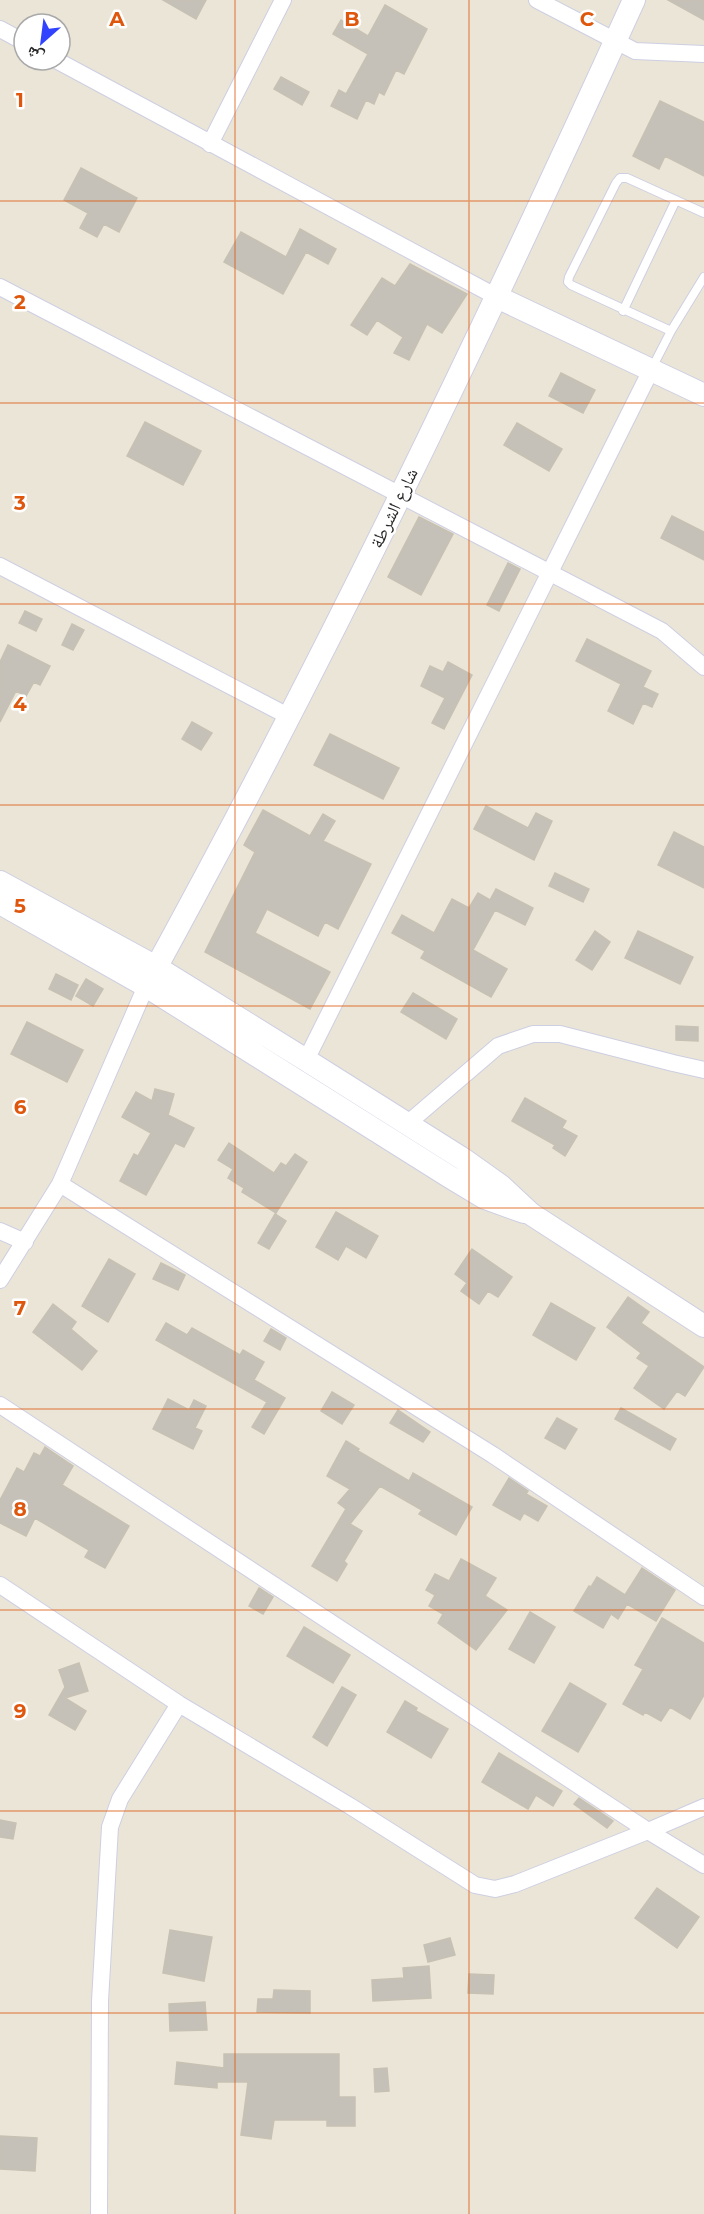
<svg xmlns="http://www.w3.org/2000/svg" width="704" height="2214" font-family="Montserrat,'Noto Naskh Arabic',sans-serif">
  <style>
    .building { fill: #c6c1b8; stroke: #c6c1b2; stroke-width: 1.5 }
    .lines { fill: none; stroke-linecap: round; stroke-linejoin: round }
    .lane-casing { stroke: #cdcfe2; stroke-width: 10 }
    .street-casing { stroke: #cdcfe2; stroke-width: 18 }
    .secondary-casing { stroke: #cdcfe2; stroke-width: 24 }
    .lane { stroke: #fff; stroke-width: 8 }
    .street { stroke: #fff; stroke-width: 16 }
    .secondary { stroke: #fff; stroke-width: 22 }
    .grid { fill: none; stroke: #de570d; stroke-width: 1.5; stroke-opacity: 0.55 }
    .labels { text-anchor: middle; stroke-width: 5; stroke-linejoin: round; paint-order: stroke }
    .street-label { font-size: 18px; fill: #282828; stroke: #fff }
    .grid-label { font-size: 20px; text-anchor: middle; font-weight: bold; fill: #de570d; stroke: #fff; stroke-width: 5; stroke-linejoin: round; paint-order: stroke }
  </style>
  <rect width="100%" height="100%" fill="#ebe5d8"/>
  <path class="building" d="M163 0H206L196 19Z
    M668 0H704V20Z
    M385 5 427 29 404 74 396 70 384 95 379 92 374 104 366 100 357 119 331 106 339 90 346 94 368 54 333 34 341 20 368 36Z
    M281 77 309 92 302 105 274 89Z
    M660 101 704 122V176L665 156 659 169 633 156Z
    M81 168 137 198 119 232 104 224 97 237 80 228 88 213 64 200Z
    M300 229 336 249 328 264 306 252 283 294 224 262 241 232 286 257Z
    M410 264 467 294 442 333 427 324 409 360 394 353 403 337 377 320 367 335 351 325 382 278 395 286Z
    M561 373 595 390 583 413 549 396Z
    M145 422 201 451 183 485 127 456Z
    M517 423 562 449 549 471 504 445Z
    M672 516 704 532V560L661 538Z
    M419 517 453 534 421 595 388 577Z
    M508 563 520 569 499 611 487 605Z
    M25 611 42 619 36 631 19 623Z
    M72 624 84 630 73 650 62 645Z
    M587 639 651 671 643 687 658 694 652 707 643 703 633 724 608 711 621 684 576 661Z
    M8 645 50 666 40 685 34 682 26 696 16 691 0 722V662Z
    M448 662 472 675 444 729 432 723 445 698 421 686 430 666 443 672Z
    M192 722 212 733 201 750 182 739Z
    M330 734 399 768 383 799 314 765Z
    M486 806 528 828 536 813 552 821 534 860 474 829Z
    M263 810 310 836 323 814 335 821 323 841 371 864 338 929 325 922 318 936 267 909 255 933 330 972 310 1009 205 952 255 852 244 845Z
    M674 832 704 847V888L658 865Z
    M555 873 589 889 583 902 549 886Z
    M496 889 533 908 525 925 495 910 473 950 507 969 491 997 421 958 425 951 392 933 402 915 434 933 452 899 469 908 478 893 490 900Z
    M595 931 610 942 592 970 576 960Z
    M638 931 693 957 680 984 625 958Z
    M56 974 78 985 71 1000 49 989Z
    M86 979 103 989 93 1006 76 996Z
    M413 993 457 1019 446 1039 401 1012Z
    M27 1022 83 1050 67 1082 11 1054Z
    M676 1026 698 1027V1041L676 1040Z
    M155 1089 174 1094 168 1115 194 1128 184 1147 175 1143 146 1195 120 1181 134 1154 138 1156 151 1133 122 1117 136 1092 152 1101Z
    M525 1098 566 1121 562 1128 577 1136 565 1156 553 1148 555 1145 512 1121Z
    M229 1143 274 1173 281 1163 286 1166 295 1154 307 1162 276 1213 242 1192 244 1188 228 1178 233 1169 218 1160Z
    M336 1212 378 1236 366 1258 346 1246 338 1260 316 1247Z
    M275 1214 286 1221 269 1249 258 1243Z
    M472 1249 512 1277 498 1297 488 1291 479 1304 461 1291 467 1283 455 1274Z
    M109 1259 135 1274 108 1322 82 1306Z
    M161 1263 185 1275 178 1290 153 1279Z
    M628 1297 649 1312 641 1323 704 1367 685 1396 677 1391 664 1409 634 1388 649 1366 637 1358 641 1353 607 1327Z
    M551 1303 595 1328 576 1360 533 1335Z
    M53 1304 76 1322 71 1329 97 1351 82 1370 33 1332Z
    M166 1323 187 1335 192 1328 240 1355 243 1350 264 1362 254 1380 285 1398 264 1434 252 1427 267 1402 156 1340Z
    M271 1329 286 1338 280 1350 264 1341Z
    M332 1392 354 1405 342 1424 321 1411Z
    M168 1399 189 1410 194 1400 206 1406 195 1428 202 1431 193 1449 153 1429Z
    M621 1408 676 1439 670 1450 615 1419Z
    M398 1410 430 1432 423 1442 390 1423Z
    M557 1418 577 1429 565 1449 545 1438Z
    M346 1441 359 1449 358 1451 409 1481 413 1473 472 1507 456 1535 419 1514 422 1510 380 1486 350 1524 362 1531 344 1561 347 1564 337 1581 312 1566 346 1509 338 1503 350 1489 327 1476Z
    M45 1447 73 1466 62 1485 129 1526 105 1568 85 1557 89 1550 35 1518 26 1536 0 1523V1500L17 1468 24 1472 34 1453 40 1456Z
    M509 1478 528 1491 526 1494 547 1506 538 1521 524 1513 520 1520 493 1505Z
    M461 1559 496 1578 485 1596 507 1610 476 1650 438 1623 443 1614 429 1606 435 1595 426 1590 435 1574 449 1581Z
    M642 1568 675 1590 656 1621 627 1604 618 1619 611 1614 603 1628 574 1611 589 1586 591 1587 597 1577 625 1595Z
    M259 1588 273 1597 263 1614 249 1606Z
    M530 1612 555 1627 534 1663 509 1649Z
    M662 1618 704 1643V1695L690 1719 670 1707 661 1721 645 1712 643 1715 623 1704 643 1669 635 1665Z
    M304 1627 350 1655 333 1683 287 1656Z
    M79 1663 88 1691 65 1698 86 1711 75 1730 49 1715 65 1687 59 1670Z
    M570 1683 606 1704 578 1752 542 1731Z
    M342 1687 356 1695 327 1746 313 1737Z
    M405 1701 417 1708 416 1711 448 1729 431 1758 387 1732Z
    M499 1753 562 1791 553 1806 536 1795 528 1809 482 1782Z
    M579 1798 613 1821 607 1828 574 1804Z
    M0 1820 16 1823 13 1839 0 1837Z
    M657 1888 699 1917 677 1948 635 1918Z
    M170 1930 212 1937 204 1981 163 1973Z
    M450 1938 455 1955 428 1962 424 1945Z
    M429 1966 431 1998 373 2001 372 1980 404 1978 403 1968Z
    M469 1974 494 1975 493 1994 468 1993Z
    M274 1990 310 1991V2013L257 2012 258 1999H273Z
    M205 2002 207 2030 170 2031 169 2004Z
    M224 2054H339V2097H355V2126H327V2120H274L271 2139 241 2135 248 2082H217V2088L175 2084 177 2062 224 2068Z
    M387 2068 389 2091 375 2092 374 2069Z
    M0 2136 37 2138 35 2171 0 2169Z"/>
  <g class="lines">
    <g class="lane-casing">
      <path id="lane" d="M623 311 676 200
        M671 331 571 285 568 282 569 277 616 183 620 178H627L704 213
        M652 368 671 331 704 277"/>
    </g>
    <g class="street-casing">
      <path id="street" d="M537 0 635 51 704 54
        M0 29 24 42
        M56 60 497 297
        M210 144 283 0
        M0 287 662 631 704 667
        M0 566 290 717
        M306 1060 651 370
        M407 1124 498 1046 533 1034H560L673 1063 704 1070
        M60 1184 493 1455 704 1597
        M0 1231 25 1242
        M0 1280 60 1184 146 986
        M0 1405 648 1831 704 1865
        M0 1585 179 1704 350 1806 475 1885 495 1889 515 1884 648 1831 704 1807
        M99 2214 100 2001 110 1827 120 1799 179 1704"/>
    </g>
    <g class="secondary-casing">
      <path id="secondary" d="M497 297 704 395
        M0 882 156 967 306 1060 463 1159 501 1186 531 1214 704 1326
        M0 903 146 986 450 1177 485 1198 524 1212
        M146 986C323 664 482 334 634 0"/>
    </g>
    <use href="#lane" class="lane"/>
    <use href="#street" class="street"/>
    <use href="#secondary" class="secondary"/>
  </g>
  <path class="grid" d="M235 0V2214M469 0V2214M0 201H704M0 403H704M0 604H704M0 805H704M0 1006H704M0 1208H704M0 1409H704M0 1610H704M0 1811H704M0 2013H704"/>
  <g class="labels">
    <g class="street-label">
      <text transform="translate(394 508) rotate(-64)" y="6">شارع الشرطة</text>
    </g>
  </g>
  <g class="grid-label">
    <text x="117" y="26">A</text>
    <text x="352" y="26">B</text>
    <text x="587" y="26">C</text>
    <text x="20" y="107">1</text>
    <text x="20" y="309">2</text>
    <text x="20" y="510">3</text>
    <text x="20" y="711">4</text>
    <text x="20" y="913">5</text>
    <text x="20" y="1114">6</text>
    <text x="20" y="1315">7</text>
    <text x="20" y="1516">8</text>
    <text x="20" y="1718">9</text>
  </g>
  <g transform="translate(42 42) rotate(208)"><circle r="28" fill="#ffffff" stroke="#a9a9a9" stroke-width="1.5"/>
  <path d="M0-4.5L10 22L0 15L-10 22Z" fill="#3143ff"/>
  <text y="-9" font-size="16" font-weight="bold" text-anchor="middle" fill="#282828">ش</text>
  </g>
</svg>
